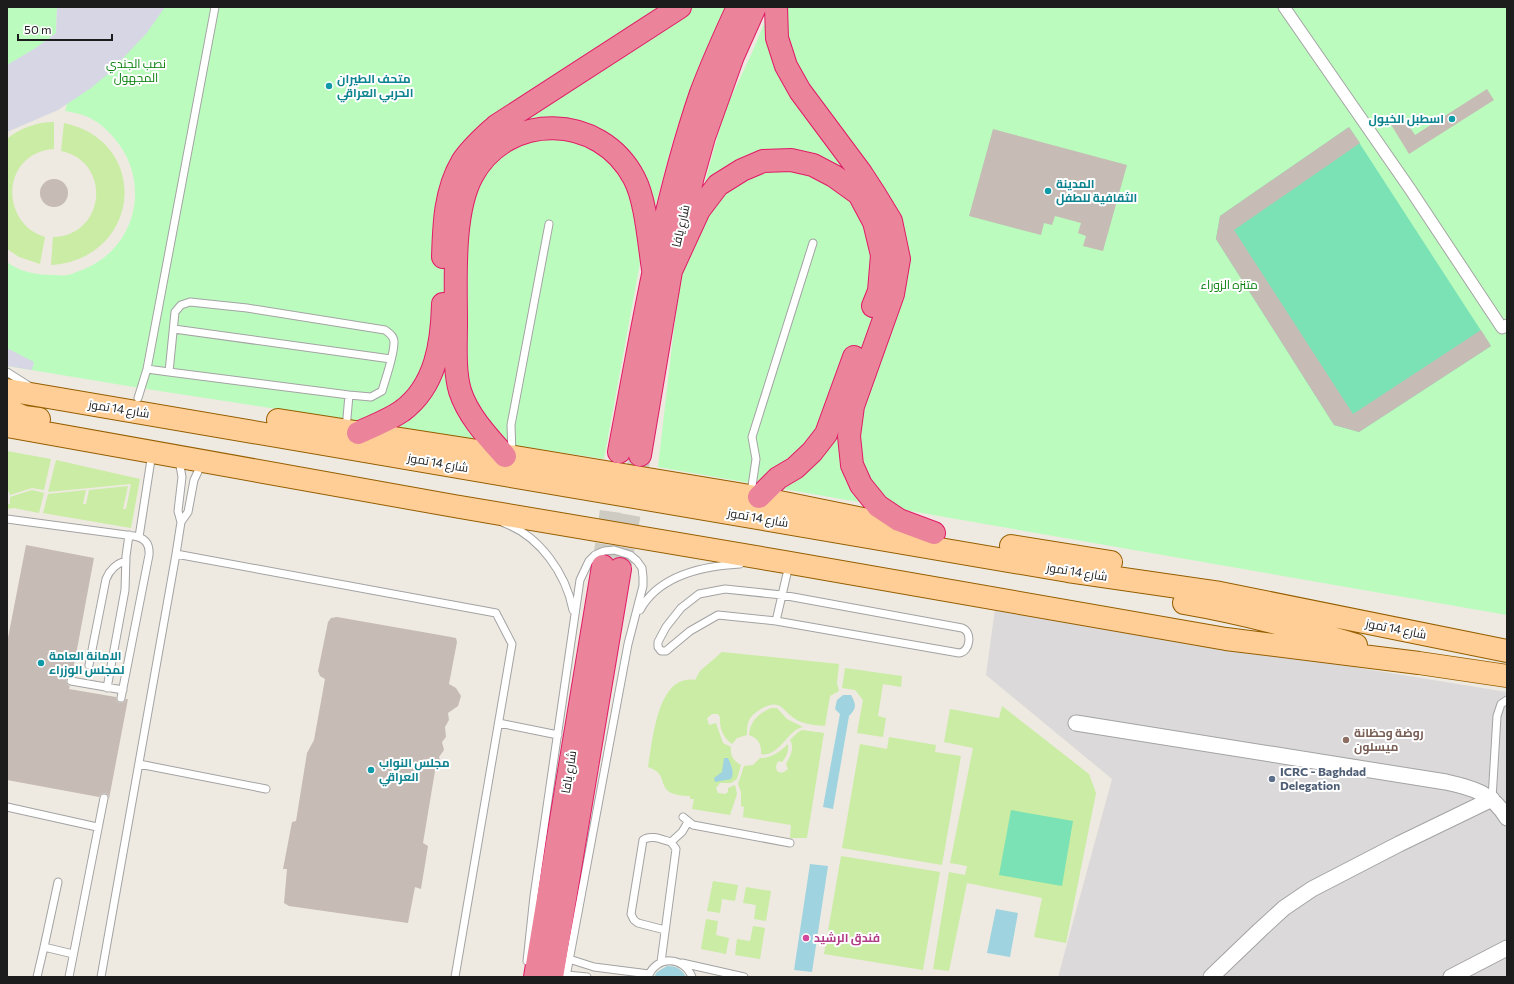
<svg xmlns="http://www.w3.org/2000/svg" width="1514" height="984" font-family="Commissioner,Cairo,sans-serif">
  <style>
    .residential { fill: #dbd9d9 }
    .grass { fill: #caeca4 }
    .park { fill: #bbfcbe }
    .pitch { fill: #7be2b6 }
    .plaza { fill: #d6d6e4 }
    .water { fill: #9fd3df }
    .building { fill: #c6bbb5 }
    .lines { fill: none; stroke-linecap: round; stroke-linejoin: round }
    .motorway-tunnel { stroke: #cecbc3; stroke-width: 22; stroke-dasharray: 22 11; stroke-linecap: butt }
    .service-casing { stroke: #a3a3a3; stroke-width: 9 }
    .pedestrian-casing { stroke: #a3a3a3; stroke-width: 13 }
    .minor-casing { stroke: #a3a3a3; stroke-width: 17 }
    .primary-casing { stroke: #955e00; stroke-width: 24 }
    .motorway-casing { stroke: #e01b66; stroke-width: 24 }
    .service { stroke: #fff; stroke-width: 7 }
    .pedestrian { stroke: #fff; stroke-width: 11 }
    .minor { stroke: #fff; stroke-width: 15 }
    .primary { stroke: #ffce96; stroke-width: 22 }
    .motorway { stroke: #eb849b; stroke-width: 22 }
    .culture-dot { fill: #0f9aa8; stroke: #fff; stroke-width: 1.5 }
    .education-dot { fill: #8d6e63; stroke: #fff; stroke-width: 1.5 }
    .service-dot { fill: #5c6f8a; stroke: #fff; stroke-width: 1.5 }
    .hotel-dot { fill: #d1479c; stroke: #fff; stroke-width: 1.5 }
    .labels { text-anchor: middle; stroke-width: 4; stroke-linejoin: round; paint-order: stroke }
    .park-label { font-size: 12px; fill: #067f0b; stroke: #fff }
    .culture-label { font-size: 12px; font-weight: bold; fill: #0d838f; stroke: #fff; text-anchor: start }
    .street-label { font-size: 12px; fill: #1c1c1c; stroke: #fff }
    .education-label { font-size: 12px; font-weight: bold; fill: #785e54; stroke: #fff; text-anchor: start }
    .service-label { font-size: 12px; font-weight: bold; fill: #4e5e75; stroke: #fff; text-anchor: start }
    .hotel-label { font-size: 12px; font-weight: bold; fill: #b23c85; stroke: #fff; text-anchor: start }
  </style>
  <rect width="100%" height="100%" fill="#eeeae1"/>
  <path class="residential" d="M995 609 1507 692V977H1058L1112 779 986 675Z"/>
  <path class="grass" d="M54 122V149C0 153 0 224 45 237L40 264 19 257 7 249V139C20 128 37 122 54 122Z
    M64 123C152 142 141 259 51 265L53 237C105 236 113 162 61 151Z
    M7 451 51 459 44 490 32 488 10 495 7 488Z
    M56 460 140 479 131 528 43 513 48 494 86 490 83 504H86L89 490 128 486 123 509H126L131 484 48 492Z
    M32 490 44 493 39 513 14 508 7 509V504H10V497Z
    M722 652 839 664 837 683 839 691 830 696 825 726C813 725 799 724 790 715 786 712 783 707 778 705 770 702 756 711 751 717 747 722 747 729 747 735L737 738 732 744C723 738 719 727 720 717L718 714H712L707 718 709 725 716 723 723 743 731 747C730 755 733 761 741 765L737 779 731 783H720L716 788 718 793 725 794 728 792V788L735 785 737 794 730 815 692 809 694 799H690V796C684 796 672 795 668 791 659 782 666 773 648 767 653 741 657 674 695 680L700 671Z
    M845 668 902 676 901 687 883 684 878 716 886 718 883 737 857 733 863 700 855 690 842 688Z
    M1002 706 1089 774 1096 793 1066 943 1034 937 1042 898 967 883 949 971 933 969 949 872 965 875 967 866 950 863 973 748 944 742 950 709 999 718Z
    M771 708H777L787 719 803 727C787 730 779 758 761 754 762 745 758 738 749 735 750 721 759 713 771 708Z
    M802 730 824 733 807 838H790L791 825 743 817 744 807 741 806V792L738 784 744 766 753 765 760 758C770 759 781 751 788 744 789 750 787 757 782 762L779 761 777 763 776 767 777 771 781 773 784 772 788 769 786 764C790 757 795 748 790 740L798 732Z
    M889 737 936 745 935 752 961 756 942 865 842 848 860 744 887 749Z
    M841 856 940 872 923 970 824 954Z
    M713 881 738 885 735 901 722 899 720 913 707 911Z
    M746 887 771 891 766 921 754 919 756 905 743 903Z
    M706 919 718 921 716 935 729 938 726 954 701 949Z
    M753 926 765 928 760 959 735 955 737 939 750 941Z"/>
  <path class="park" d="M7 7H57L56 32 82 7H728L700 68 673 140 640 263 604 459 140 388 7 366V262C19 272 38 275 53 275 57 275 63 276 68 275 73 274 78 271 82 270 137 249 152 181 114 138 106 128 95 119 83 115 77 113 71 112 65 111L67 104 7 132Z
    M771 7H1507V615L658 467 681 267 725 110 751 55Z"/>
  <path class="pitch" d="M1349 127 1491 346 1359 432 1334 425 1216 239 1220 216Z
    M1011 810 1073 821 1062 886 999 875Z"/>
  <path class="plaza" d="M57 7H165L146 34 109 73 91 88 58 110 7 132V65L34 49 56 33Z
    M7 348 34 362 32 370 7 366Z"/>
  <path class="water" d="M843 695H851C856 704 857 708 849 716L833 809 823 807 840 714 835 709 837 700Z
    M724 758H728C731 765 735 773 731 779L715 782 714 778 722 772Z
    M810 864 828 866 812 972 794 970Z
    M996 909 1018 913 1010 957 987 953Z
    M667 966C676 966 682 969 686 977H654L657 972Z"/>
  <path class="building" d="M1487 89 1494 100 1409 154 1390 123 1402 115 1415 135Z
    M1349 127 1360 143 1234 230 1353 414 1481 330 1491 346 1359 432 1334 425 1216 239 1220 216Z
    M993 129 1127 165 1103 251 1083 246 1086 236 1078 233 1081 223 1055 216 1052 225 1044 223 1041 235 969 216Z
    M40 193a14 14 0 1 1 28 0a14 14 0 1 1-28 0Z
    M26 545 94 558 72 676 67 678 66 681 68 685 70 686 69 689 116 697 117 701 120 703 124 702 126 699H128L109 799 108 795 105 793 101 794 99 797 7 780V643Z
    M337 617 451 637 456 638 457 642 449 684 456 688 461 696 458 706 448 713 449 720 445 727 446 737 442 742 444 750 439 757 442 765 441 768 435 771 423 843 428 846 421 889 415 887 408 923 289 906 284 903 287 869H283L292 822 296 821 307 753 314 740 325 679 320 676 318 671 328 622 331 618Z"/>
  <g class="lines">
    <path class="motorway-tunnel" d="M603 566 616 475
      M620 569 640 455"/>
    <g class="service-casing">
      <path id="service" d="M174 329 391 359
        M147 369 169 372 349 395 371 397 382 391C386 377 394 356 394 342 394 336 389 333 385 330L247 308 190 302 181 305 175 312 169 372
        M7 372 29 386
        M138 398 147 369 215 7
        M346 429 349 395
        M512 454 511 425 549 224
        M179 460 182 477 178 511 181 522 176 554 496 613 512 644 455 977
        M751 493 756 459 752 437 813 243
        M7 519 134 536C145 538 150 544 149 555L121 698
        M181 522 188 512 194 480 202 463
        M504 523C540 536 566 574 573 610
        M139 537 152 453
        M640 610C659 575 703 566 740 564
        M776 621 959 653C970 652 973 632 962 628L782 595 725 589 699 594 681 608 666 627 658 642V647L661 651H666L690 631 718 615 776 621 789 565
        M89 665 106 579C110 569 116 564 125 561
        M71 681 123 690
        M107 688 125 590 126 556 129 535
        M499 723 558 735
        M139 764 266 789
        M1492 799 1497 716 1501 704 1507 700
        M7 807 97 827
        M683 817 693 825 790 843
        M671 842 682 832 688 822
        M44 947 58 882
        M569 959 594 967 649 974
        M527 961 534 896 580 580 589 561 595 555 604 551 614 550 630 555 637 561 642 568 643 577V586L628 644 566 977
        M661 962 676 849 671 842C663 840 651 834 643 840L631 914 634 920 638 923 665 930
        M682 963 744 977
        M567 975 587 977
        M37 977 44 947 73 954
        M69 977 104 798
        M101 977 176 554
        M648 977C656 955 684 956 692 977"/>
    </g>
    <g class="pedestrian-casing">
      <path id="pedestrian" d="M1284 7 1410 189 1502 328 1507 325"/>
    </g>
    <g class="minor-casing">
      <path id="minor" d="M1076 723 1446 782C1473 788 1492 793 1507 818
        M1211 977 1260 930 1284 908 1312 889 1399 844 1492 799
        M1451 977 1507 948"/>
    </g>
    <g class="primary-casing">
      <path id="primary" d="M7 390 1068 571 1220 593 1507 651
        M7 410 24 417 39 419
        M278 420 491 453 750 496 912 529
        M7 426 454 506 785 562 1226 639 1419 663 1507 676
        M1011 546 1111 562
        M1184 603C1242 613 1299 628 1356 645"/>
    </g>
    <g class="motorway-casing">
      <path id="motorway" d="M776 7 777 38 786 66 800 91 861 173 874 193 891 221 899 259 893 294 853 406 849 436 852 465 861 485 878 506 899 520 934 533
        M443 257C444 224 445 191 462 162 471 148 484 137 496 126L680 7
        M671 271 699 210 718 185 742 170 763 161 791 160 813 165 834 176 859 194 874 222 882 255 879 291 873 306
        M358 433C373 426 389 420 402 411 436 386 442 343 443 304
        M619 452C642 332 661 210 701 93 712 64 725 35 738 7
        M640 455 671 271 693 176 704 137 733 56 755 7
        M505 456C488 437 468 416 460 391 454 370 456 344 456 322 456 281 452 213 472 176 507 111 600 113 634 178 646 200 649 244 653 269
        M759 497 778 478 795 468 812 452 826 434 854 357
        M535 977 603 566
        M552 977 620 569"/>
    </g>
    <use href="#service" class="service"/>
    <use href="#pedestrian" class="pedestrian"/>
    <use href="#minor" class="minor"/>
    <use href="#primary" class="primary"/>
    <use href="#motorway" class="motorway"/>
  </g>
  <g class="culture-dot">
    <circle cx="329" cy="86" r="4"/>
    <circle cx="1452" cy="119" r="4"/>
    <circle cx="1048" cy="191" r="4"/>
    <circle cx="41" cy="663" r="4"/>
    <circle cx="371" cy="770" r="4"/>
  </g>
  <circle class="education-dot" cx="1346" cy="740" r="4"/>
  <circle class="service-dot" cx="1272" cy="779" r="4"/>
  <circle class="hotel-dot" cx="806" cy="938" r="4"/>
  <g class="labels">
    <g class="park-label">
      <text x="136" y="68">نصب الجندي<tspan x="136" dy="14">المجهول</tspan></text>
      <text x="1229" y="289">متنزه الزوراء</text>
    </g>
    <g class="culture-label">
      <text x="337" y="83">متحف الطيران<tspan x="337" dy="14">الحربي العراقي</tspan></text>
      <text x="1444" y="123" text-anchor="end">اسطبل الخيول</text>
      <text x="1056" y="188">المدينة<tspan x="1056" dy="14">الثقافية للطفل</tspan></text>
      <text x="49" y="660">الامانة العامة<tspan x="49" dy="14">لمجلس الوزراء</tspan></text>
      <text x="379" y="767">مجلس النواب<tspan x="379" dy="14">العراقي</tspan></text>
    </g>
    <g class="street-label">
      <text transform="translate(681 226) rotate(-77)" y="4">شارع يافا</text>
      <text transform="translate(119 409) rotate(9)" y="4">شارع 14 تموز</text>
      <text transform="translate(438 463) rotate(10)" y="4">شارع 14 تموز</text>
      <text transform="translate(758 518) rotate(10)" y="4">شارع 14 تموز</text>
      <text transform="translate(1077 572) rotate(9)" y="4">شارع 14 تموز</text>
      <text transform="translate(1396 629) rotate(11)" y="4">شارع 14 تموز</text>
      <text transform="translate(569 772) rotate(-81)" y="4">شارع يافا</text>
    </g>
    <g class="education-label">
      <text x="1354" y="737">روضة وحظانة<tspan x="1354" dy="14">ميسلون</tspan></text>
    </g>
    <g class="service-label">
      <text x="1280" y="776">ICRC - Baghdad<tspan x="1280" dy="14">Delegation</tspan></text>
    </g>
    <g class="hotel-label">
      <text x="814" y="942">فندق الرشيد</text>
    </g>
  </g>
  <rect width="1514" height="984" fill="none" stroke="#1c1c1c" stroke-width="16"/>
  <path d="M18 34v6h94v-6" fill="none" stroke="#1c1c1c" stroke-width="2"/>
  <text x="24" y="34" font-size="12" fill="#1c1c1c" stroke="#ffffff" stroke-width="3" paint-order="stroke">50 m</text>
</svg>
